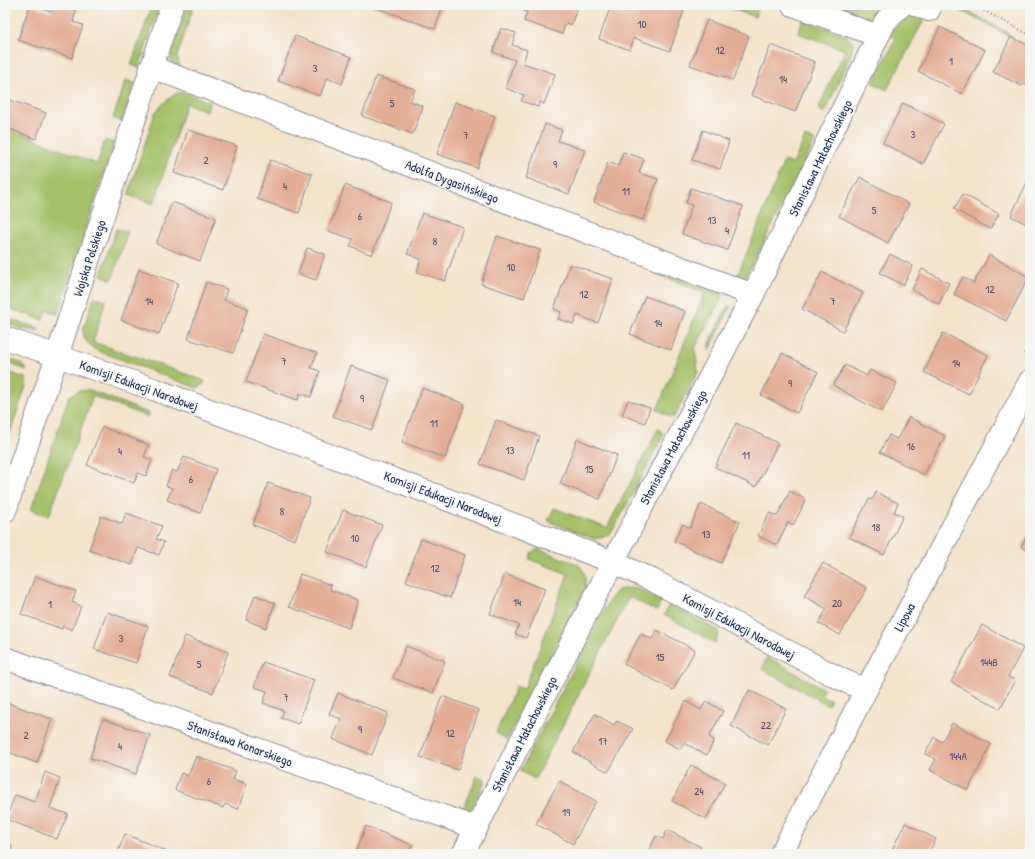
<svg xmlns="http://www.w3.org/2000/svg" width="1035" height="859" font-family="'Patrick Hand',sans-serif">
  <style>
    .green { fill: #a5c067; stroke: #607862 }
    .building { fill: #e4ae96 }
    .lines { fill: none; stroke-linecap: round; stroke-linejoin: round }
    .minor-casing { stroke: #888994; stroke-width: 24 }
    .path { stroke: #888994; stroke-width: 2.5; stroke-dasharray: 1 3; stroke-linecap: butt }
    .minor { stroke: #fff; stroke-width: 22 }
    .labels { text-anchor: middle; stroke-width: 3; stroke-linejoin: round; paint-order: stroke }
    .number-label { font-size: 11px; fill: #4d4f6c }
    .street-label { font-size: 13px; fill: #1b2f5e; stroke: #f6f6f2 }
  </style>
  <rect width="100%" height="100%" fill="#f6f6f2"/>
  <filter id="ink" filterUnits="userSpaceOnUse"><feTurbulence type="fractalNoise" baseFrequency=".025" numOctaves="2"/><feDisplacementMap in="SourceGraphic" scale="8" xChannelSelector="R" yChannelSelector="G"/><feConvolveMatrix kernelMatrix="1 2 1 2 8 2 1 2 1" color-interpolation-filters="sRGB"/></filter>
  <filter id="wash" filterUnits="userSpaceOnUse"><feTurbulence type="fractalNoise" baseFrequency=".012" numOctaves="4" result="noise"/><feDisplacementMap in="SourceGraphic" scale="16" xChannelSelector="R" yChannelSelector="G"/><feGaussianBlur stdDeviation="0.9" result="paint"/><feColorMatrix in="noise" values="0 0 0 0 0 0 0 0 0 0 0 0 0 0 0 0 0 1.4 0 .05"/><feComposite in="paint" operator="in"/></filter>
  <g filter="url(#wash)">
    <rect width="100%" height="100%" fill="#f4e3cb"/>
    <path class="green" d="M152 5H160L139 67 131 65Z
      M188 5H194L177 57 181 69 174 68 171 60 172 52Z
      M721 5H759L755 17Z
      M827 5H890L870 19 864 18Z
      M950 5H957L1007 32 1011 37Z
      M910 12 925 18 887 90 873 83 896 38 887 34Z
      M803 20 846 35 853 43 851 53 825 113 818 109 845 50 798 33Z
      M126 80 135 83 122 121 113 118Z
      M177 93H185L210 102 207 111 186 103 154 204 128 195 155 113C161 104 169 99 177 93Z
      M5 127 97 164 105 140 114 143 58 314 47 310 43 320 5 307V182L10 166 5 163Z
      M805 137 815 141 748 273 745 276 737 277 784 161 793 164Z
      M116 229 128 232 112 280 101 275Z
      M657 269 723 295 695 348 698 372 674 417H671L657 410 705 292 656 274Z
      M94 297 106 300 93 342 163 366 205 381 203 385 197 388 96 350C89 345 83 340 83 330Z
      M729 305 730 308 709 351 712 337Z
      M5 318 41 329C28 333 18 327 5 323Z
      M5 357C15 361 21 361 27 370L5 362Z
      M5 371 23 377 26 379V386L5 447Z
      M90 390 150 414 148 417 93 396 49 516 31 510 69 396 79 391Z
      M658 429 661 431 663 435 662 438 615 527 610 534 594 539 548 521 554 508 607 528Z
      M538 549 577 564C586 570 586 579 585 590L507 740 496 733 516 686 524 689 568 574 529 559 531 553Z
      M627 588 638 589 661 601 657 611 629 597 535 779 520 771 610 599 618 590Z
      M669 605 718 630 719 634 715 643 664 615Z
      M767 657 824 689 821 695 831 700 828 705 762 669Z
      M477 776 484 778 485 780V782L470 812 466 814 455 810 465 806Z"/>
    <g id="blocks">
      <path class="building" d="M30 5 51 12 54 5H58L76 11 73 22 83 25 72 58 18 40Z
        M369 5H443L435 29Z
        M525 5H578L571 25 566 23 562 34 524 21 527 12 523 11Z
        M611 5H670L684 10 670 51 634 38 630 50 599 39Z
        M707 20 749 36 733 80 690 65Z
        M940 27 985 50 962 94 918 71Z
        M501 28 516 33 512 45 527 50 523 63 555 74 544 104 540 102 538 107 521 101 524 95 505 88 515 60 493 52Z
        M295 36 351 57 342 84 327 78 320 96 278 81Z
        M1011 37 1030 46V87L1024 84 1022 86 993 72Z
        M771 45 815 62 795 112 751 95Z
        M376 76 415 89 410 101 423 106 413 134 362 116Z
        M5 98 46 113 36 139 5 127Z
        M455 102 495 116 477 168 437 154Z
        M903 103 944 124 923 164 883 143Z
        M545 124 562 130 558 141 585 150 569 194 526 178Z
        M188 130 237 146 223 190 174 173Z
        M703 130 729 141 720 169 692 160Z
        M623 152 644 159 639 173 658 179 643 220 594 202 608 162 618 166Z
        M270 160 312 174 299 213 257 199Z
        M1030 176V226L1011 216Z
        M860 177 909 204 888 243 839 216Z
        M345 185 391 202 372 255 350 246 353 239 328 231Z
        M691 188 743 206 727 250 682 234 692 205 686 203Z
        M963 194 999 214 990 229 954 209Z
        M172 202 216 218 200 261 156 244Z
        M422 213 463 227 445 281 417 272 421 259 407 254Z
        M497 236 540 250 524 298 481 284Z
        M307 248 325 254 316 280 298 274Z
        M890 254 913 266 903 285 880 273Z
        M989 255 1029 277 1006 321 954 294 963 277 974 283Z
        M570 264 613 279 598 323 577 315 574 324 558 319 561 312 554 309Z
        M139 269 178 283 159 334 121 320Z
        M922 269 949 283 939 304 912 290Z
        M822 272 863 293 843 331 802 309Z
        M206 282 227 289 224 300 248 308 233 353 188 339Z
        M645 296 685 311 671 350 630 334Z
        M943 333 988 355 969 394 924 372Z
        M263 334 317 353 311 368 320 371 311 397 300 393 298 400 246 382Z
        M782 353 818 372 797 413 761 395Z
        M845 365 867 376 870 370 897 383 882 412 855 398 833 385Z
        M351 366 390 380 372 430 333 416Z
        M422 388 465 404 445 458 402 442Z
        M628 400 650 408 645 423 622 415Z
        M909 417 945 436 924 475 880 452 889 435 897 439Z
        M496 420 539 436 524 480 480 464Z
        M736 423 778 443 756 487 715 467Z
        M102 427 149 445 144 457 152 460 146 476 138 473 134 483 87 465Z
        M577 439 617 455 600 499 560 484Z
        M184 457 216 469 200 513 167 500 172 488 166 486 172 470 177 472Z
        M268 483 310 498 295 540 253 525Z
        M790 491 806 500 793 525 788 522 777 545 758 536 769 513 777 516Z
        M876 492 898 503 894 512 903 516 884 555 849 537 869 499 872 500Z
        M701 504 740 522 721 563 674 541 683 524 690 528Z
        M343 510 382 525 366 567 327 552Z
        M126 513 162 526 156 539 164 542 159 555 138 548 132 565 89 550 101 516 122 524Z
        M1030 530V552L1021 547Z
        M421 539 465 555 450 598 406 581Z
        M823 563 867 588 840 635 818 623 827 609 804 596Z
        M300 574 331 585 330 590 358 600 349 628 289 607Z
        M505 574 545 589 526 638 515 634 519 625 490 614Z
        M35 576 76 591 72 602 81 606 72 630 63 626 62 629 21 614Z
        M255 595 275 603 266 628 246 620Z
        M107 612 148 626 136 663 94 649Z
        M982 625 1023 648 1008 677 1015 680 1000 709 951 682Z
        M657 630 695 650 673 690 624 664 641 634 652 639Z
        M185 636 228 652 213 693 170 677Z
        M406 646 445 661 433 693 393 678Z
        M263 662 314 680 298 724 281 718 284 711 263 703 267 691 254 687Z
        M749 690 786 709 768 745 731 726Z
        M338 693 388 713 372 755 333 739 341 719 329 714Z
        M442 696 479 710 458 770 420 757Z
        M686 701 701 710 706 701 723 711 709 737 714 740 707 755 684 743 680 749 665 741Z
        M5 702 52 719 37 763 5 751Z
        M595 714 614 725 617 721 633 729 608 772 573 752Z
        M103 719 150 735 136 774 90 758Z
        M952 723 991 744 968 790 930 770 936 759 925 754 934 737 942 742Z
        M196 756 236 771 233 779 247 784 238 809 225 804 223 808 175 790 181 773 188 776Z
        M691 765 725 783 706 819 672 801Z
        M45 772 60 778 50 808 68 814 57 839 6 819 15 795 35 802Z
        M559 781 596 801 573 844 536 824Z
        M905 823 936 839 928 854H890Z
        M366 826 412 845 408 854H355Z
        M667 830 701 847 697 854H647L656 836 663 839Z
        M125 834 166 851 165 854H117Z
        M5 844 12 846 10 854H5Z"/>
    </g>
  </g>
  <g filter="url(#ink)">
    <use href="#blocks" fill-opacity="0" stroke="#888994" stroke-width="1"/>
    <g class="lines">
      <g class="minor-casing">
        <path id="minor" d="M793 5 878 36
          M916 5 929 10
          M151 67 753 295
          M5 338 156 390 613 562 652 580 827 672 847 682 866 690
          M5 511 57 356 172 5
          M5 658 476 828
          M463 854 613 562 753 295 885 22 891 15 902 5
          M781 854 866 690 1030 381"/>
      </g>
      <path class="path" d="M973 5 1030 35
        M1024 354 1030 342"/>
      <use href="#minor" class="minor"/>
    </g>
  </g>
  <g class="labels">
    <g class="number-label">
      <text x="642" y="28">10</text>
      <text x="720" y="54">12</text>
      <text x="951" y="65">1</text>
      <text x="315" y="72">3</text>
      <text x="783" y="83">14</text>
      <text x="392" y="107">5</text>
      <text x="913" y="138">3</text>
      <text x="466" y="139">7</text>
      <text x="206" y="164">2</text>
      <text x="555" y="168">9</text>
      <text x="285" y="190">4</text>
      <text x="626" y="195">11</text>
      <text x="874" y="214">5</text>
      <text x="360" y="220">6</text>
      <text x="712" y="224">13</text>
      <text x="727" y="234">4</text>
      <text x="435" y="245">8</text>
      <text x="511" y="271">10</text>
      <text x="990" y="293">12</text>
      <text x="584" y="298">12</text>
      <text x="149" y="305">14</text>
      <text x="833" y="305">7</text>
      <text x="658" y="327">14</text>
      <text x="284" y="365">7</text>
      <text x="956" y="367">14</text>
      <text x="790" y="387">9</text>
      <text x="362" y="402">9</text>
      <text x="434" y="427">11</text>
      <text x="911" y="450">16</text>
      <text x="510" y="454">13</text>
      <text x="120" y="455">4</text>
      <text x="746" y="459">11</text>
      <text x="589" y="473">15</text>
      <text x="191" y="483">6</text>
      <text x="282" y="515">8</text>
      <text x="876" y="531">18</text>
      <text x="706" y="538">13</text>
      <text x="355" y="542">10</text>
      <text x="435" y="572">12</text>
      <text x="517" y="606">14</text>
      <text x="837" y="607">20</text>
      <text x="50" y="608">1</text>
      <text x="121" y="642">3</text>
      <text x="660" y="661">15</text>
      <text x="989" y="666">144B</text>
      <text x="199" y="668">5</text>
      <text x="286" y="701">7</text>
      <text x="766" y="729">22</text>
      <text x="360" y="733">9</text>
      <text x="450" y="737">12</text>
      <text x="26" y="739">2</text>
      <text x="603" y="745">17</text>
      <text x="120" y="750">4</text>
      <text x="958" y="760">144A</text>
      <text x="209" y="785">6</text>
      <text x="699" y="795">24</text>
      <text x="566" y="816">19</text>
    </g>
    <g class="street-label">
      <text transform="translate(820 158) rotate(-64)" y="5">Stanisława Małachowskiego</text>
      <text transform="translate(452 181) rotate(21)" y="5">Adolfa Dygasińskiego</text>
      <text transform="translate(89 258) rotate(-72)" y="5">Wojska Polskiego</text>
      <text transform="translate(139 385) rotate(20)" y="5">Komisji Edukacji Narodowej</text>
      <text transform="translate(673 447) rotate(-62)" y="5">Stanisława Małachowskiego</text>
      <text transform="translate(443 497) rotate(21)" y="5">Komisji Edukacji Narodowej</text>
      <text transform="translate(904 617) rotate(-62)" y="5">Lipowa</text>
      <text transform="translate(739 626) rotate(28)" y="5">Komisji Edukacji Narodowej</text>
      <text transform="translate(524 734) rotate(-63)" y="5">Stanisława Małachowskiego</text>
      <text transform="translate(240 743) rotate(20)" y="5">Stanisława Konarskiego</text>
    </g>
  </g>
  <rect width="1035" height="859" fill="none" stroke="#f6f6f2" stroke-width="20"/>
</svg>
